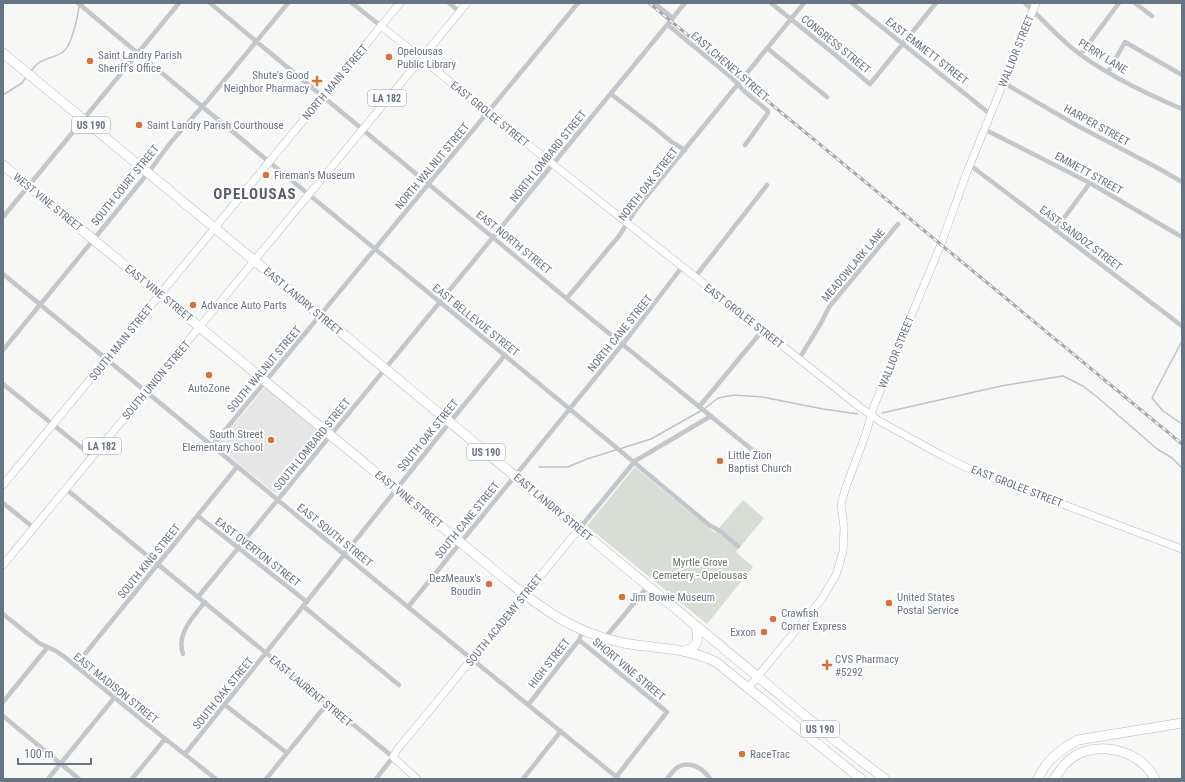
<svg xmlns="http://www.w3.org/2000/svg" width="1185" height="782" font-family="'Roboto Condensed',sans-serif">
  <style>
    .built { fill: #e5e6e5 }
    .green { fill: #d8ded6 }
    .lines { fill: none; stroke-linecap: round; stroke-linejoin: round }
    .stream { stroke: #bdc5cb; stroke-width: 1.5 }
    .secondary-casing { stroke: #b6b9be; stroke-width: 8 }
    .primary-casing { stroke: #b5b8bc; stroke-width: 8 }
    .highway-casing { stroke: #b6b9bc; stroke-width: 10 }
    .street { stroke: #c3c6ca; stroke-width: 4.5 }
    .secondary { stroke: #fff; stroke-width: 7 }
    .primary { stroke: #fff; stroke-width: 7 }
    .highway { stroke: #fff; stroke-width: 9 }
    .rail-casing { stroke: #a5a9ae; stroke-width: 3 }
    .rail { stroke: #fff; stroke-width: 1.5; stroke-dasharray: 4.5; stroke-linecap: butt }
    .poi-dot { fill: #d57237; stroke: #fff; stroke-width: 1.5 }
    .labels { text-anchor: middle; stroke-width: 4; stroke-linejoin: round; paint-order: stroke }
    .shield { fill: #fff; stroke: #969ea8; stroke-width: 1 }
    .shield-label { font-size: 10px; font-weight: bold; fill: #697483 }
    .street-label { font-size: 11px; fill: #697483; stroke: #fff }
    .poi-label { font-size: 11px; fill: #697483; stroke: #fff; text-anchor: start }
    .park-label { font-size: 11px; fill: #687b67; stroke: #fff }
    .district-label { font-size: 15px; font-weight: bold; letter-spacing: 1px; fill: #565e69; stroke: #fff }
  </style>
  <rect width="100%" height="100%" fill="#f7f7f5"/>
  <path class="built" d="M266 386 326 434 276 494 217 446Z"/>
  <path class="green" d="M635 467 715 533 743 500 764 518 736 552 753 567 707 624 587 526Z"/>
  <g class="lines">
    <path class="stream" d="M31 71C40 57 51 60 63 52 72 45 78 16 79 5
      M3 95 22 83 26 77
      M1182 341 1152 398 1163 411 1182 424
      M882 413 1001 386 1063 376 1083 386 1096 396 1157 449 1172 458 1182 468
      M539 467H568L587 459 651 439 704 409 718 398 734 395 762 397 823 409 858 414"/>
    <g class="secondary-casing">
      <path id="secondary" d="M381 26 516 135 861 408 881 422 943 456 974 471 1182 549
        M749 687 821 600 836 575 843 552 844 528 841 504 846 487 865 436 874 406 941 244 967 172 1036 3
        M417 779 393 757 397 750 579 529"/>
    </g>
    <g class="primary-casing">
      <path id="primary" d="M3 485 400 3
        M3 565 467 3"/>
    </g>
    <g class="highway-casing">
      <path id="highway" d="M3 53 838 743 885 779
        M3 165 505 579C544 610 574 633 624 643 657 649 685 647 716 662L861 779
        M684 651C699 647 699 641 696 627
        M1038 779C1046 760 1060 750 1078 740L1182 723
        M1054 779C1058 774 1061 768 1065 764 1090 737 1140 748 1155 779"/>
    </g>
    <path class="street" d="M78 3C287 179 500 349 709 525L720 531 738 546
      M210 3 584 313 761 457
      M352 3 381 26
      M449 3 460 12
      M654 3 673 18
      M771 3 833 53 870 84 936 3
      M852 3 990 114
      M1025 3C1041 18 1055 34 1072 48 1101 72 1147 94 1182 109
      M1135 3 1152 16
      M668 25 732 78 744 91 768 111V113L745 145
      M767 48 827 97
      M1081 54 1119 3
      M1108 72 1125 42 1182 75
      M1004 83 1076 125 1156 167 1182 182
      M611 94 650 124 673 143 685 150
      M984 129 1090 183 1182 237
      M970 165 1182 326
      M3 217 179 3
      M1055 230 1090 183
      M3 274 408 607 619 779
      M695 277 767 185
      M567 298 619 236 637 208 804 3
      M3 350 148 173 171 142 208 100 288 3
      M799 359 821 323 829 307 898 224
      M3 384 93 457
      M699 407 762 331
      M212 446 578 3
      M66 489 393 757 376 779
      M3 503 34 528
      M198 516 307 602
      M579 529 635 461 711 416
      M198 597 685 3
      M303 606 399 685
      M408 607 630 335 682 267
      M3 614 39 643 56 651 66 658 159 734 216 779
      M605 638 648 586
      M579 640 667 712 616 777
      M183 654C176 634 193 617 205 602
      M75 666 237 467
      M3 702 47 648
      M225 705 287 753
      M528 705 579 640 583 630
      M3 716 79 779
      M185 754 450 422 505 355
      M48 779 114 698
      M132 779 165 739
      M266 779 327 704
      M523 779 561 731
      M667 779C670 775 673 770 678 767 690 760 704 769 710 779"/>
    <use href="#secondary" class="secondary"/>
    <use href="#primary" class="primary"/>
    <use href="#highway" class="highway"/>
    <g class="rail-casing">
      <path id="rail" d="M649 3 1182 444"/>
    </g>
    <use href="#rail" class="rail"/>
  </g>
  <g class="poi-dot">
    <circle cx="389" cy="57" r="4"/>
    <circle cx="90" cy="61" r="4"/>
    <path d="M315 75h4v4h4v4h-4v4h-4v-4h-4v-4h4z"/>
    <circle cx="139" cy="125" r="4"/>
    <circle cx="266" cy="175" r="4"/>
    <circle cx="193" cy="305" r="4"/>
    <circle cx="209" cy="375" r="4"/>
    <circle cx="271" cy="440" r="4"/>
    <circle cx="720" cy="461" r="4"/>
    <circle cx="489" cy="584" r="4"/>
    <circle cx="622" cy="597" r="4"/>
    <circle cx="889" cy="603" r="4"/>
    <circle cx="773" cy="619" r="4"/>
    <circle cx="764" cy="632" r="4"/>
    <path d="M825 659h4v4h4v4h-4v4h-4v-4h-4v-4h4z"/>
    <circle cx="742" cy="754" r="4"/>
  </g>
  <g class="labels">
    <g class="shield">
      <rect x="368" y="90" width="38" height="16" rx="3"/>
      <rect x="72" y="117" width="38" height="16" rx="3"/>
      <rect x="83" y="438" width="38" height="16" rx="3"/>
      <rect x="467" y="444" width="38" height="16" rx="3"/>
      <rect x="801" y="721" width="38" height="16" rx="3"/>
    </g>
    <g class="shield-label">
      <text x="387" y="102">LA 182</text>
      <text x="91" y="129">US 190</text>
      <text x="102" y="450">LA 182</text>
      <text x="486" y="456">US 190</text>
      <text x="820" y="733">US 190</text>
    </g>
    <g class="street-label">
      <text transform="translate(836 44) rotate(39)" y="4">CONGRESS STREET</text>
      <text transform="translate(927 51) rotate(38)" y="4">EAST EMMETT STREET</text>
      <text transform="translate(1016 51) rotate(-68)" y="4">WALLIOR STREET</text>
      <text transform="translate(1103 56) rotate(32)" y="4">PERRY LANE</text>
      <text transform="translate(730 66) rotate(41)" y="4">EAST CHENEY STREET</text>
      <text transform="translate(335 82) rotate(-50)" y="4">NORTH MAIN STREET</text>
      <text transform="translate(490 114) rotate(39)" y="4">EAST GROLEE STREET</text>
      <text transform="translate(1097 125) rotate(29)" y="4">HARPER STREET</text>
      <text transform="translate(548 156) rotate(-51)" y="4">NORTH LOMBARD STREET</text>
      <text transform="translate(432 166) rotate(-50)" y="4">NORTH WALNUT STREET</text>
      <text transform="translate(1089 173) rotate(29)" y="4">EMMETT STREET</text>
      <text transform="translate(648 184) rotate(-52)" y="4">NORTH OAK STREET</text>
      <text transform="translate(125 185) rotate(-51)" y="4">SOUTH COURT STREET</text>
      <text transform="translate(48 202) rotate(39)" y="4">WEST VINE STREET</text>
      <text transform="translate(1081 238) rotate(37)" y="4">EAST SANDOZ STREET</text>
      <text transform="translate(514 242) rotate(39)" y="4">EAST NORTH STREET</text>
      <text transform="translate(853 265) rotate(-50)" y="4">MEADOWLARK LANE</text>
      <text transform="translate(159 293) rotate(39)" y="4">EAST VINE STREET</text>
      <text transform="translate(303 301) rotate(40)" y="4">EAST LANDRY STREET</text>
      <text transform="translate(744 316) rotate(38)" y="4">EAST GROLEE STREET</text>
      <text transform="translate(476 320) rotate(39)" y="4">EAST BELLEVUE STREET</text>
      <text transform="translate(620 333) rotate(-51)" y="4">NORTH CANE STREET</text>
      <text transform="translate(121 342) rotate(-51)" y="4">SOUTH MAIN STREET</text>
      <text transform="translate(896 352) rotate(-68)" y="4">WALLIOR STREET</text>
      <text transform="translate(264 369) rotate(-50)" y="4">SOUTH WALNUT STREET</text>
      <text transform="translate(156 380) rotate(-50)" y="4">SOUTH UNION STREET</text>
      <text transform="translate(428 435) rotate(-51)" y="4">SOUTH OAK STREET</text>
      <text transform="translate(312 444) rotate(-51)" y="4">SOUTH LOMBARD STREET</text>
      <text transform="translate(1017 486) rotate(21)" y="4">EAST GROLEE STREET</text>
      <text transform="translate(409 499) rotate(39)" y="4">EAST VINE STREET</text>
      <text transform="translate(553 507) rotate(40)" y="4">EAST LANDRY STREET</text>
      <text transform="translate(467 520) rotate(-51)" y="4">SOUTH CANE STREET</text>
      <text transform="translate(335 535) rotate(39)" y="4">EAST SOUTH STREET</text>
      <text transform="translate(258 552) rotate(38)" y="4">EAST OVERTON STREET</text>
      <text transform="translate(149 561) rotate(-51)" y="4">SOUTH KING STREET</text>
      <text transform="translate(504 620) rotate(-51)" y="4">SOUTH ACADEMY STREET</text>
      <text transform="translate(549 663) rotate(-52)" y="4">HIGH STREET</text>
      <text transform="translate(629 669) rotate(40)" y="4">SHORT VINE STREET</text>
      <text transform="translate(116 688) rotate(39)" y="4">EAST MADISON STREET</text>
      <text transform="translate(311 691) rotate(40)" y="4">EAST LAURENT STREET</text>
      <text transform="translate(223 693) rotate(-51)" y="4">SOUTH OAK STREET</text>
    </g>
    <g class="poi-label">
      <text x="397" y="55">Opelousas<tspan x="397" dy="13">Public Library</tspan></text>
      <text x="98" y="59">Saint Landry Parish<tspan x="98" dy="13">Sheriff's Office</tspan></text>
      <text x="309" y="79" text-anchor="end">Shute's Good<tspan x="309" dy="13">Neighbor Pharmacy</tspan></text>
      <text x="147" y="129">Saint Landry Parish Courthouse</text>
      <text x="274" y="179">Fireman's Museum</text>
      <text x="201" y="309">Advance Auto Parts</text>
      <text x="209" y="392" text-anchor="middle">AutoZone</text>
      <text x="263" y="438" text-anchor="end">South Street<tspan x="263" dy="13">Elementary School</tspan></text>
      <text x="728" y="459">Little Zion<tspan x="728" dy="13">Baptist Church</tspan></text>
      <text x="481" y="582" text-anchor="end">DezMeaux's<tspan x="481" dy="13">Boudin</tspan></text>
      <text x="630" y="601">Jim Bowie Museum</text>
      <text x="897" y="601">United States<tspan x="897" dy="13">Postal Service</tspan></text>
      <text x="781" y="617">Crawfish<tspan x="781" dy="13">Corner Express</tspan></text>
      <text x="756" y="636" text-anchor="end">Exxon</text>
      <text x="835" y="663">CVS Pharmacy<tspan x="835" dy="13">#5292</tspan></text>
      <text x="750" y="758">RaceTrac</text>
    </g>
    <g class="park-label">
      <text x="700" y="566">Myrtle Grove<tspan x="700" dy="13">Cemetery - Opelousas</tspan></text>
    </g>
    <g class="district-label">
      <text x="255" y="199">OPELOUSAS</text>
    </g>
  </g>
  <rect width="1185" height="782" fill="none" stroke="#697483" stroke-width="8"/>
  <path d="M18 758v6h73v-6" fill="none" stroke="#697483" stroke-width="2"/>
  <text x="24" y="758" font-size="12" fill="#697483" stroke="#ffffff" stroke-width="3" paint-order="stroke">100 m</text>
</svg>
